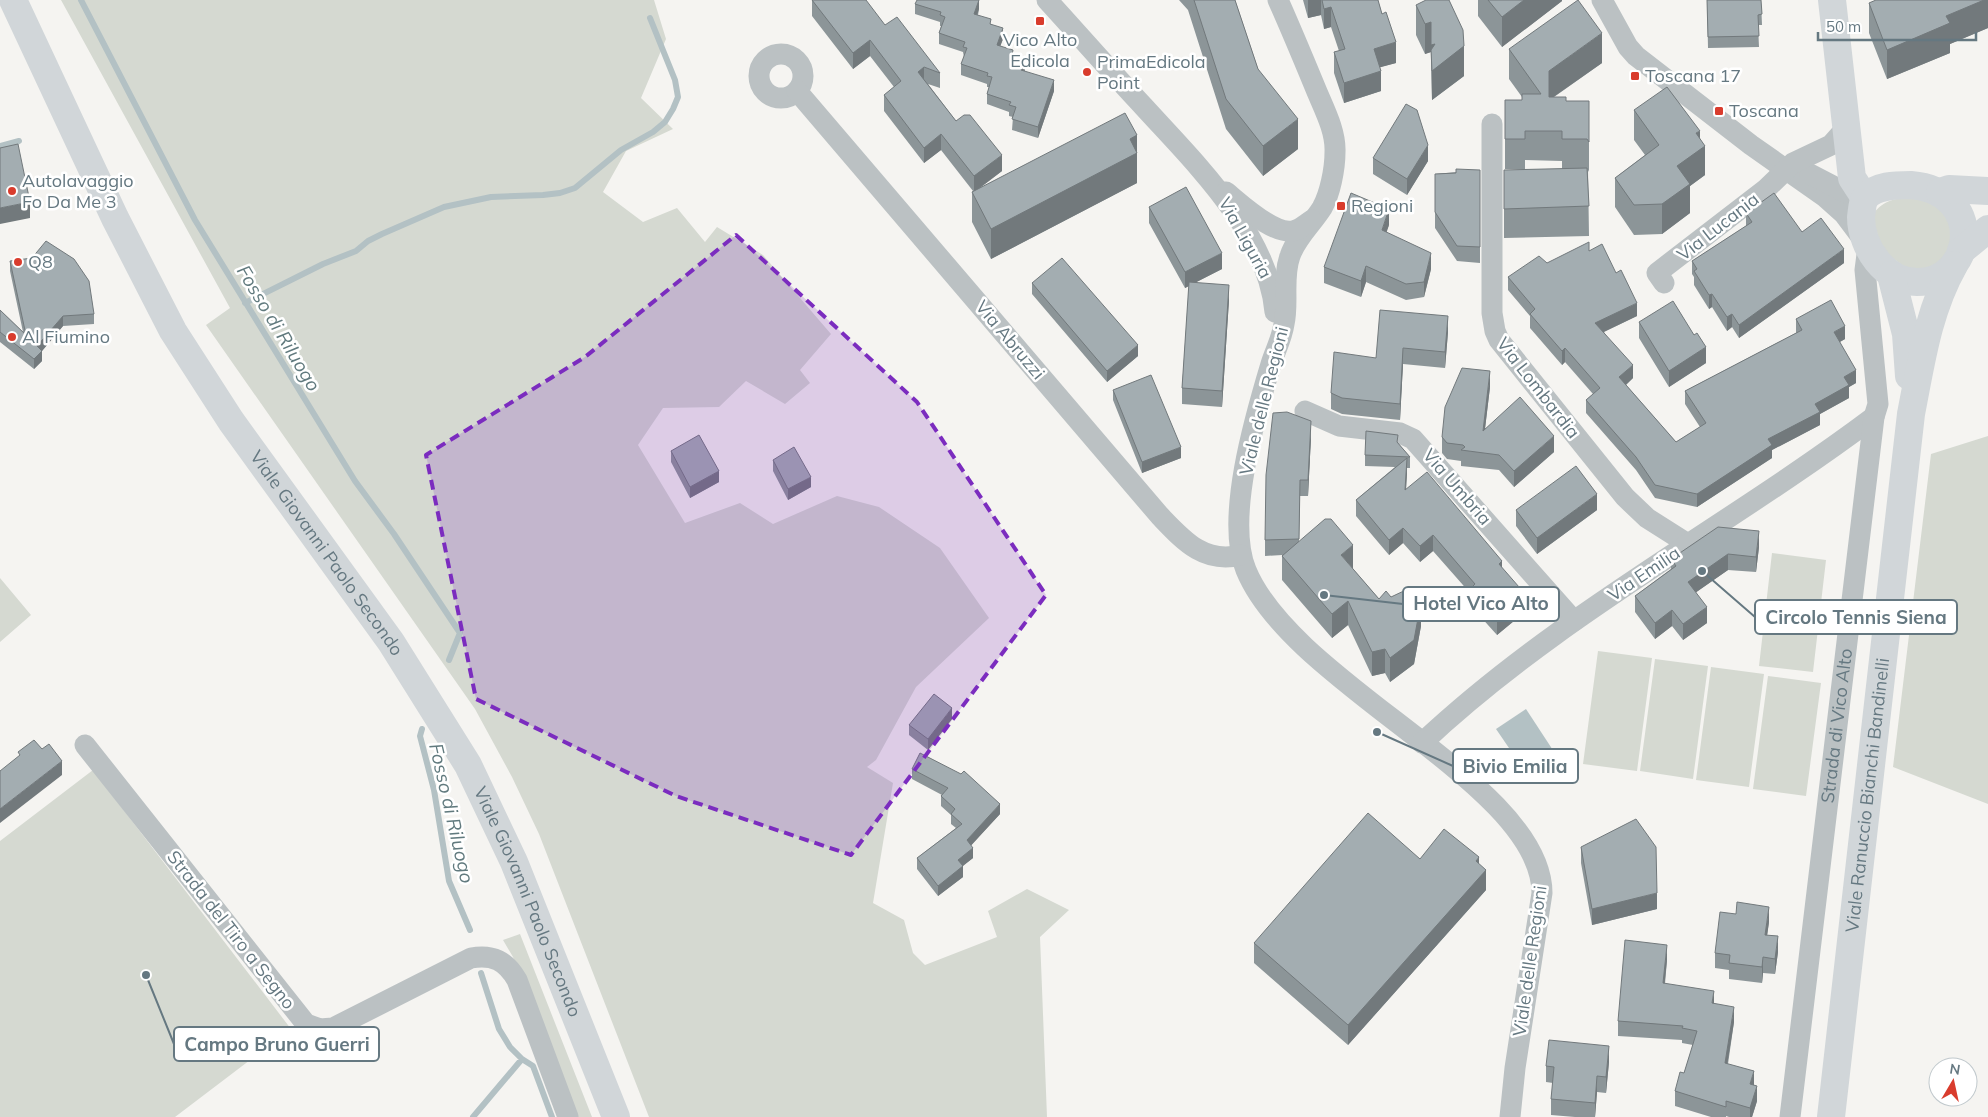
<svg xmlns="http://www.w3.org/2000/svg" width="1988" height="1117" font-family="Mulish,sans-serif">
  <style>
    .green { fill: #d5d9d1 }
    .water { fill: #b3c1c4 }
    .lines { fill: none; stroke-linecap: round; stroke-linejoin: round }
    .stream { stroke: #b3c1c4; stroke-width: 6 }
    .street { stroke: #bbc1c3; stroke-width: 21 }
    .secondary { stroke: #d1d6d9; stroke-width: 28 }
    .primary { stroke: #d1d6d9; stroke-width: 28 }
    .wall { fill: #8c9598 }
    .shaded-wall { fill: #72797c }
    .building { fill: #a3adb1; stroke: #72797c }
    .marked { fill: #7b2cbf; fill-opacity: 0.2; stroke: #7b2cbf; stroke-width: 4; stroke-dasharray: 10 6; stroke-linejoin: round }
    .poi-dot { fill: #d93c2d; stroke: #fff; stroke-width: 2 }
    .labels { text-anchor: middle; stroke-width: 5; stroke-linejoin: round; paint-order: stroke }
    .poi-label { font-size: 18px; fill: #657881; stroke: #fff; text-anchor: start }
    .street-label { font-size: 18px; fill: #657881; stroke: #fff }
    .water-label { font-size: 19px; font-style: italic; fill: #617a7e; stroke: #fff }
    .leader { fill: none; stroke: #657881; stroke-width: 2 }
    .callout-dot { fill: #657881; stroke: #fff; stroke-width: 2 }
    .callout { fill: #fff; stroke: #657881; stroke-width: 2 }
    .callout-label { font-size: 19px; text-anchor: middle; font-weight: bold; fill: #657881 }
  </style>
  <rect width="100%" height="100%" fill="#f5f4f1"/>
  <path class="green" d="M61 0H654L666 39 641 98 673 129 626 151 603 192 643 222 677 208 705 242 717 227 763 255 831 334 800 370 810 383 785 404 746 381 719 407 663 408 638 445 685 523 740 503 773 524 837 496 879 507 940 548 989 618 916 687 876 760 867 767 893 783 873 903 904 920 913 953 925 965 997 937 988 911 1027 889 1069 910 1040 937 1047 1117H649L539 834 512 777 475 709 206 325 230 308Z
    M1921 197 1952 214 1950 261 1914 274 1882 250 1872 216C1884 197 1900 198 1921 197Z
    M1988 436V804L1893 767 1931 454Z
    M1772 553 1826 560 1813 672 1759 666Z
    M0 578 31 615 0 642Z
    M1598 651 1652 658 1637 771 1583 764Z
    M1655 659 1708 666 1693 779 1640 771Z
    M1711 667 1764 674 1749 787 1696 780Z
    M1768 676 1821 683 1806 796 1753 789Z
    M93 770 291 1029 175 1117H0V841Z
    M520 934 592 1117H577L513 957 503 940Z"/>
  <path class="water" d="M1526 709 1562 764 1533 783 1496 729Z"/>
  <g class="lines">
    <path class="stream" d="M81 0 195 220 355 481 394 534 460 633 449 660
      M0 146 19 141
      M245 303 323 264 356 251 368 241 382 234 444 207 491 197 543 195 560 193 575 188 621 150 653 132 665 122 673 109 678 97 675 80 650 18
      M422 729 420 736 434 790 449 881 470 930
      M481 973 499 1029 510 1047 522 1059 533 1066 552 1117
      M473 1117 522 1059"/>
    <g class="street">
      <path d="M1047 0C1080 36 1111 72 1144 107 1195 163 1268 233 1275 312"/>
      <path d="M1278 0C1291 29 1303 58 1315 87 1323 107 1336 130 1335 152 1335 169 1330 194 1322 208 1312 224 1296 238 1290 256 1282 278 1289 302 1284 324 1282 338 1275 351 1271 364 1255 417 1225 519 1246 570 1293 685 1542 784 1542 893L1515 1068 1510 1117"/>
      <path d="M1602 0 1628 47 1636 56 1751 145 1825 197 1844 214 1865 242"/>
      <circle cx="781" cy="76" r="22"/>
      <path d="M797 91 1160 516C1184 541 1204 564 1241 555"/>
      <path d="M1492 124V313L1495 331 1499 340 1625 497 1647 518 1688 544"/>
      <path d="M1810 174 1864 202"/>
      <path d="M1226 192C1241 204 1276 238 1296 230 1302 228 1307 223 1312 220"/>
      <path d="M1664 283 1657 273 1766 189 1793 163 1831 145 1847 127"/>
      <path d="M1305 411 1339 426 1400 433 1413 439 1574 621"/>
      <path d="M1422 743C1558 615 1726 528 1874 417"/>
      <path d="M85 745 306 1024 320 1029 333 1028 471 958C493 954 506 961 517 980L568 1117"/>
      <path id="s1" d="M1790 1117 1874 417 1878 404 1865 270 1868 247"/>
    </g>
    <g class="secondary">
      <path d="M1832 0 1852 178 1865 198"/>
      <path d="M1911 185C1985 191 1976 282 1917 282 1885 282 1861 247 1861 217 1862 211 1862 203 1865 198 1875 185 1897 185 1911 185Z"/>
      <path d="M1940 192 1949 189 1988 191"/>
      <path d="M1961 251 1988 229"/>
      <path d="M1891 275 1906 334 1909 376"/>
      <path id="s2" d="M1831 1117 1911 414C1921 363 1928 311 1954 265"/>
    </g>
    <path class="primary" id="s3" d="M13 0 115 218 173 331 231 421 391 642 468 765 514 862 616 1117"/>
  </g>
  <path class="wall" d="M812 0 885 25 940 73V88L928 84 956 121 1002 171 980 188 1137 135V183L991 259 972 222V192L973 191 941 150 924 163 884 111V95L894 87 870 56 853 69 812 16Z
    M979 0V9L978 15 991 24 1003 39 1000 46 1013 56 1025 70 1024 71 1054 91 1038 138 1012 130 1013 117 1009 116V112L987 104V94L989 87H987V84L961 75V64L964 57 963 52 939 44V33L941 26H940V22L915 14V4Z
    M1179 0H1235L1258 69 1298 149 1263 176 1226 129 1188 10Z
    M1303 0H1378L1396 63 1380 67 1381 91 1344 103 1334 73V52L1339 51 1331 27 1324 29 1321 15 1308 18Z
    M1478 0H1562V1L1502 47 1478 16Z
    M1707 0H1761L1762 25H1758L1759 47 1708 48Z
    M1988 0V28L1950 44V53L1887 79 1869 33V3Z
    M1416 5 1464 76 1432 100 1431 52 1425 54 1416 35Z
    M1509 49 1602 63 1554 97 1566 101H1589V172L1588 170 1589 236 1504 238V170L1562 169V161L1525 160V169H1505V100H1522V97L1509 79Z
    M1634 110 1700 139 1705 175 1690 186V213L1662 234 1634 235 1615 207V178L1645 155 1634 140Z
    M1373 158 1428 161 1407 195 1373 174Z
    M1480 170V263L1457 261 1435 228V174Z
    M1149 207 1222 269 1196 282 1229 300 1222 407 1182 404V388L1189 286 1185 288 1149 223Z
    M1746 213 1802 232 1844 263 1739 338 1732 327 1727 331 1712 307 1709 309 1694 285V277L1692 274V261L1746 226Z
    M1389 225 1386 232 1431 269 1424 297 1406 300 1366 282 1361 297 1324 283V267Z
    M1589 251 1637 316 1604 332 1633 378 1626 385 1676 442 1700 427 1685 404V391L1796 333V319L1845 339 1840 342 1856 383 1849 387V398L1820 414V425L1772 450V458L1697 507 1655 498 1636 470 1586 413V400L1593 394 1565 362 1562 365 1530 328V316L1508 290V277L1547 263Z
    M10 261 94 314V324L63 326 42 351V361L34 369 0 342V310L23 332 10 271Z
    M1032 283 1138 356 1107 382 1032 294Z
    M1639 322 1694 335 1706 363 1669 387 1639 338Z
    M1448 332 1445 368 1403 364 1400 420 1342 414 1331 409V393L1376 358Z
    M1490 387 1485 428 1554 452 1514 487 1499 470 1461 466V461L1447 459 1442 453V437Z
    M1113 390 1181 458 1142 473 1113 400Z
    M1311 437 1308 496H1300L1299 541 1353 569 1379 599 1391 597 1421 626 1414 664 1390 682 1385 673 1372 676 1348 625 1332 638 1282 580V555L1265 556V540Z
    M1398 443 1410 457V468H1407L1406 490 1502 568 1526 611 1497 635 1470 605V593L1433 551 1420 562 1403 543 1389 555 1356 516V500L1395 467 1365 466V455Z
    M671 451 719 482 690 498 671 462Z
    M773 460 811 487 788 500 773 471Z
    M1516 510H1597L1537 554 1516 526Z
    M1759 547 1756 572 1728 570 1696 592 1707 623 1683 640 1672 626 1655 639 1635 612V596L1671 569V559Z
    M952 719 928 750 909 735V725Z
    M912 769 1000 814 971 845 973 858 962 866 963 877 938 896 917 869V858L956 828 951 824V815L941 806V796L942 795 912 779Z
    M1581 847 1657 909 1592 925 1581 863Z
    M1420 859 1479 864 1486 890 1348 1045 1254 963V943Z
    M1769 922 1767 935 1778 952 1775 974 1763 973 1762 983 1729 979V970L1715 968V953Z
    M1667 960 1665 984 1714 1004 1734 1022 1728 1064 1754 1085 1757 1101 1752 1117H1729L1726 1116V1117H1711L1675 1106V1091L1684 1073 1693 1045 1682 1043V1040L1618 1036V1021Z
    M1609 1062 1606 1093 1597 1092 1595 1117H1575L1551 1115V1099L1553 1083 1546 1082V1066Z"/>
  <path class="shaded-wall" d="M979 0V9L974 24V14Z
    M1308 0H1321V15L1308 18Z
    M1524 0H1562V1L1502 47V17Z
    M1984 0H1988V28L1950 44V53L1887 79V50L1946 16Z
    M1331 7V27L1324 29V9Z
    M1431 22V52L1425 54V24Z
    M1003 28V39L997 55V45Z
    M1602 33V63L1549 100V71Z
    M870 40V56L853 69V53Z
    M1396 42V63L1374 69V49Z
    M1435 44 1464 46V76L1432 100 1431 45Z
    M1025 59V70L1021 81V70Z
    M924 67V83L918 72Z
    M1381 71V91L1344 103V83Z
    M1054 80V91L1038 138V127Z
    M1298 119V149L1263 176V146Z
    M1700 131V149L1705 146V175L1690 186V213L1662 234V204L1677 166 1696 133Z
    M941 134V150L924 163V148Z
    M1137 135V183L991 259V229L1130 139Z
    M1428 145V161L1407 195V179Z
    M1002 155V171L974 192V176Z
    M30 202V218L0 224V208Z
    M1389 209V225L1382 246V230Z
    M1844 249V263L1739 338V325Z
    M1222 253V269L1185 288V272Z
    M1431 253V269L1424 297V282Z
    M1366 266V282L1361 297V281Z
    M1229 285V300L1222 407V391Z
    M1712 294V307L1709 309V295Z
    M1637 303V316L1595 336V323Z
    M1732 314V327L1727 331V317Z
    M63 316V326L42 351V361L34 369V359L37 346Z
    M1448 316V332L1445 368V352Z
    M1845 326V339L1834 345V332Z
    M1138 345V356L1107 382V371Z
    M1706 347V363L1669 387V371Z
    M1403 348V364L1400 420V404Z
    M1565 348V362L1562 365V351Z
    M1633 365V378L1619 391V377Z
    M1856 370V383L1849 387V398L1820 414V425L1772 450V458L1697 507V494L1768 439 1844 377Z
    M1490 371V387L1483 446V431Z
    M1311 421V437L1308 496V480Z
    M1554 436V452L1514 487V471Z
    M1181 447V458L1142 473V462Z
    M1407 458V473L1405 506V490Z
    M719 471V482L690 498V487Z
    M811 477V487L788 500V489Z
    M1597 494V510L1537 554V538Z
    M1403 528V543L1389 555V540Z
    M1759 531V547L1756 572V557Z
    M1433 535V551L1420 562V546Z
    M1353 545V569L1341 555Z
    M1728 554V570L1688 598V582Z
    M1502 561V577L1499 564Z
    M1526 595V611L1497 635V620Z
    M1348 601V625L1332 638V614Z
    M1421 602V626L1414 664 1390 682V658Z
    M1707 607V623L1683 640V624Z
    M1672 610V626L1655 639V623Z
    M1385 649V673L1372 676V652Z
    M952 708V719L928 750V739Z
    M62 761V775L0 823V809Z
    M1000 804V814L967 850V840Z
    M973 848V858L958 870V860Z
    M1479 857V877L1486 870V890L1348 1045V1025Z
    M963 866V877L938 896V886Z
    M1657 893V909L1592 925V909Z
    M1769 907V922L1765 951V935Z
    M1778 936V952L1775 974V959Z
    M1667 945V960L1663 998V983Z
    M1763 957V973L1762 983V967Z
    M1714 991V1006L1712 1003Z
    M1734 1007V1022L1725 1078V1063Z
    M1609 1046V1062L1606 1093V1077Z
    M1754 1071V1086L1750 1084Z
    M1597 1076V1092L1595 1117V1103Z
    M1757 1086V1101L1752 1117H1750V1108Z"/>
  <path class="building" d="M812 0H866L885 25 897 17 940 73 924 67 918 72 956 121 964 115H970L1002 155 974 176 941 134 924 148 884 95 901 81 870 40 853 53Z
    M917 0H979L974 14 991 19 990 24 1003 28 997 45 1013 50 1012 55 1025 59 1021 70 1054 80 1038 127 1012 119 1016 107 1009 105 1011 102 987 94 992 77 987 76 988 73 961 64 967 48 963 47 965 42 939 33 945 17 940 15 941 12 915 4Z
    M1194 0H1235L1258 69 1298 119 1263 146 1226 99Z
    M1322 0H1378L1382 14 1386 12 1396 42 1374 49 1381 71 1344 83 1334 52 1345 49 1331 7 1324 9Z
    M1426 0H1449L1463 30 1464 46 1432 71 1431 50 1435 44 1431 45V22L1425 24 1416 5Z
    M1488 0H1524L1502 17Z
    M1578 0 1602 33 1549 71V97H1566V101H1589V142L1587 139H1562V131H1525V139H1505V100H1522V94H1541L1509 49Z
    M1707 0H1761L1762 14 1758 15 1759 36 1708 37Z
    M1876 0H1984L1946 16 1950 23 1887 50 1869 3Z
    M1667 87 1700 131 1696 133 1705 146 1677 166 1690 184 1662 204 1634 205 1615 178 1659 145 1634 110Z
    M1406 104 1417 110 1428 145 1407 179 1373 158Z
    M1125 113 1137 135 1130 139 1137 153 991 229 972 192Z
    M18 144 30 202 0 208V148Z
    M1587 168 1589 206 1504 209V170Z
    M1456 169 1480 170V247L1457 246 1435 212V174L1456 173Z
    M1186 187 1222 253 1185 272 1149 207Z
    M1351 193 1389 209 1382 230 1431 253 1424 282 1406 284 1366 266 1361 281 1324 267Z
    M1774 193 1802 232 1821 218 1844 249 1739 325 1732 314 1727 317 1712 294 1709 295 1694 271 1697 269 1692 261 1752 222 1746 213Z
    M46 241 74 259 89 281 94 314 63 316 37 346 42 351 34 359 0 332V310L26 335 10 261 32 258Z
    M1589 242V251L1602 244 1616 273 1621 270 1637 303 1595 323 1633 365 1619 377 1676 442 1706 423 1685 391 1802 330 1796 319 1831 300 1845 326 1834 332 1856 370 1844 377 1849 385 1815 404 1820 412 1768 439 1772 445 1697 494 1655 485 1636 457 1586 400 1600 388 1565 348 1562 351 1530 314 1535 309 1508 277 1539 256 1547 263Z
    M1062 258 1138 345 1107 371 1032 283Z
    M1189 282 1229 285 1222 391 1182 388Z
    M1673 301 1694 335 1697 333 1706 347 1669 371 1639 322Z
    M1380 310 1448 316 1445 352 1403 348 1400 404 1342 398 1331 393 1334 352 1376 358Z
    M1462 368 1490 371 1483 431 1520 397 1554 436 1514 471 1499 455 1461 450 1465 447 1463 445 1447 443 1442 437 1445 407Z
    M1151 375 1181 447 1142 462 1113 390Z
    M1287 412 1311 421 1308 480H1300L1299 539 1265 540 1266 475 1273 413Z
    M1366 431 1398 435 1397 442 1410 457 1365 455Z
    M699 435 719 471 690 487 671 451Z
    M794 447 811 477 788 489 773 460Z
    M1407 458 1405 490 1427 472 1502 561 1499 564 1526 595 1497 620 1470 589 1475 584 1433 535 1420 546 1403 528 1389 540 1356 500Z
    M1576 466 1597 494 1537 538 1516 510Z
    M1325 519H1331L1353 545 1341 555 1379 599 1386 591 1391 597 1408 589 1421 602 1414 640 1390 658 1385 649 1372 652 1348 601 1332 614 1282 556Z
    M1718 527 1759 531 1756 557 1728 554 1688 582 1707 607 1683 624 1672 610 1655 623 1635 596 1676 566 1671 559Z
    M934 694 952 708 928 739 909 725Z
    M34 740 42 749 49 744 62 761 0 809V771L20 755 18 752Z
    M920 753 961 774 964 771 1000 804 967 840 973 848 958 860 963 866 938 886 917 858 962 824 951 814 955 809 941 796 948 788 912 769Z
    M1368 813 1420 859 1444 829 1479 857 1476 861 1486 870 1348 1025 1254 943Z
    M1636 819 1656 847 1657 893 1592 909 1581 847Z
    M1737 902 1769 907 1765 935 1778 936 1775 959 1763 957 1762 967 1729 963 1730 955 1715 953 1720 912 1736 914Z
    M1625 940 1667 945 1663 983 1714 991 1712 1003 1734 1007 1725 1063 1754 1071 1750 1084 1757 1086 1750 1108 1726 1101V1107L1675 1091 1680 1072 1684 1073 1697 1031 1682 1028 1683 1026 1618 1021Z
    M1549 1040 1609 1046 1606 1077 1597 1076 1595 1103 1551 1099 1554 1067 1546 1066Z"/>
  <path class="marked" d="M736 235 917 402 1046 595 851 855 676 796 476 699 426 455 585 357Z"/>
  <g class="poi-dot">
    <rect x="1035" y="16" width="10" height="10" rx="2.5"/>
    <circle cx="1087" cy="72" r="5"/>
    <rect x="1630" y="71" width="10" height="10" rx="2.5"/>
    <rect x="1714" y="106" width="10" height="10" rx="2.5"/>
    <circle cx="12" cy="191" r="5"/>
    <rect x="1336" y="201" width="10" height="10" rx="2.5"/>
    <circle cx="18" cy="262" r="5"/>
    <circle cx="12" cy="337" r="5"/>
  </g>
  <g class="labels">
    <g class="poi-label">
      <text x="1040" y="46" text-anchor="middle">Vico Alto<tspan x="1040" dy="21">Edicola</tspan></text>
      <text x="1097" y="68">PrimaEdicola<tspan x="1097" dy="21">Point</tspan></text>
      <text x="1645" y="82">Toscana 17</text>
      <text x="1729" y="117">Toscana</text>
      <text x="22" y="187">Autolavaggio<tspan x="22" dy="21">Fo Da Me 3</tspan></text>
      <text x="1351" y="212">Regioni</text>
      <text x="28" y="268">Q8</text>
      <text x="22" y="343">Al Fiumino</text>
    </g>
    <g class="street-label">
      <text transform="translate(1718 227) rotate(-38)" y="6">Via Lucania</text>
      <text transform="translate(1245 238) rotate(61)" y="6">Via Liguria</text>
      <text transform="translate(1010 340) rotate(50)" y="6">Via Abruzzi</text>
      <text transform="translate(1538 388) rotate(52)" y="6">Via Lombardia</text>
      <text transform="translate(1264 401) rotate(-76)" y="6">Viale delle Regioni</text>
      <text transform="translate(1457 487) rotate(49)" y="6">Via Umbria</text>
      <text dy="6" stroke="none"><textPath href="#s3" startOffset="638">Viale Giovanni Paolo Secondo</textPath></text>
      <text transform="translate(1644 574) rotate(-34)" y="6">Via Emilia</text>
      <text dy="6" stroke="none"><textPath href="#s1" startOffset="394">Strada di Vico Alto</textPath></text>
      <text dy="6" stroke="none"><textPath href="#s2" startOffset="324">Viale Ranuccio Bianchi Bandinelli</textPath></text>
      <text dy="6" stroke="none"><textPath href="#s3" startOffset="1042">Viale Giovanni Paolo Secondo</textPath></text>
      <text transform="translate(231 930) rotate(52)" y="6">Strada del Tiro a Segno</text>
      <text transform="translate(1530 961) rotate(-82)" y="6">Viale delle Regioni</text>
    </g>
    <g class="water-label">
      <text transform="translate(279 328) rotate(59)" y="7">Fosso di Riluogo</text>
      <text transform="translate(452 813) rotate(77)" y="7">Fosso di Riluogo</text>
    </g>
  </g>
  <path class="leader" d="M1324 595L1403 604M1702 571L1755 617M1377 732L1453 766M146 975L174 1044"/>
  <g class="callout-dot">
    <circle cx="1324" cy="595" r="5"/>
    <circle cx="1702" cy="571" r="5"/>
    <circle cx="1377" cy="732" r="5"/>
    <circle cx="146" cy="975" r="5"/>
  </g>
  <g class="callout">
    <rect x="1403" y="587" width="156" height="34" rx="5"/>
    <rect x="1755" y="600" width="202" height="34" rx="5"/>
    <rect x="1453" y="749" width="125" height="34" rx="5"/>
    <rect x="174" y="1027" width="205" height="34" rx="5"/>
  </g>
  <g class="callout-label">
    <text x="1481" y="610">Hotel Vico Alto</text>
    <text x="1856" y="624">Circolo Tennis Siena</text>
    <text x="1515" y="773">Bivio Emilia</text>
    <text x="277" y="1051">Campo Bruno Guerri</text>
  </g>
  <g transform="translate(1953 1082) rotate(9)"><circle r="24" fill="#ffffff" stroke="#c1c9cd"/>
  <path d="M0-4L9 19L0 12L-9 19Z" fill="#d93c2d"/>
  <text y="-8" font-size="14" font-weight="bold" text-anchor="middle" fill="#657881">N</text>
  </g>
  <path d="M1818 32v8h158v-8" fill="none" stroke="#657881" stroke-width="2.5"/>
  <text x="1826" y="32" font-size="15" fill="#657881" stroke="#ffffff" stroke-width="4" paint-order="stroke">50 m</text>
</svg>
